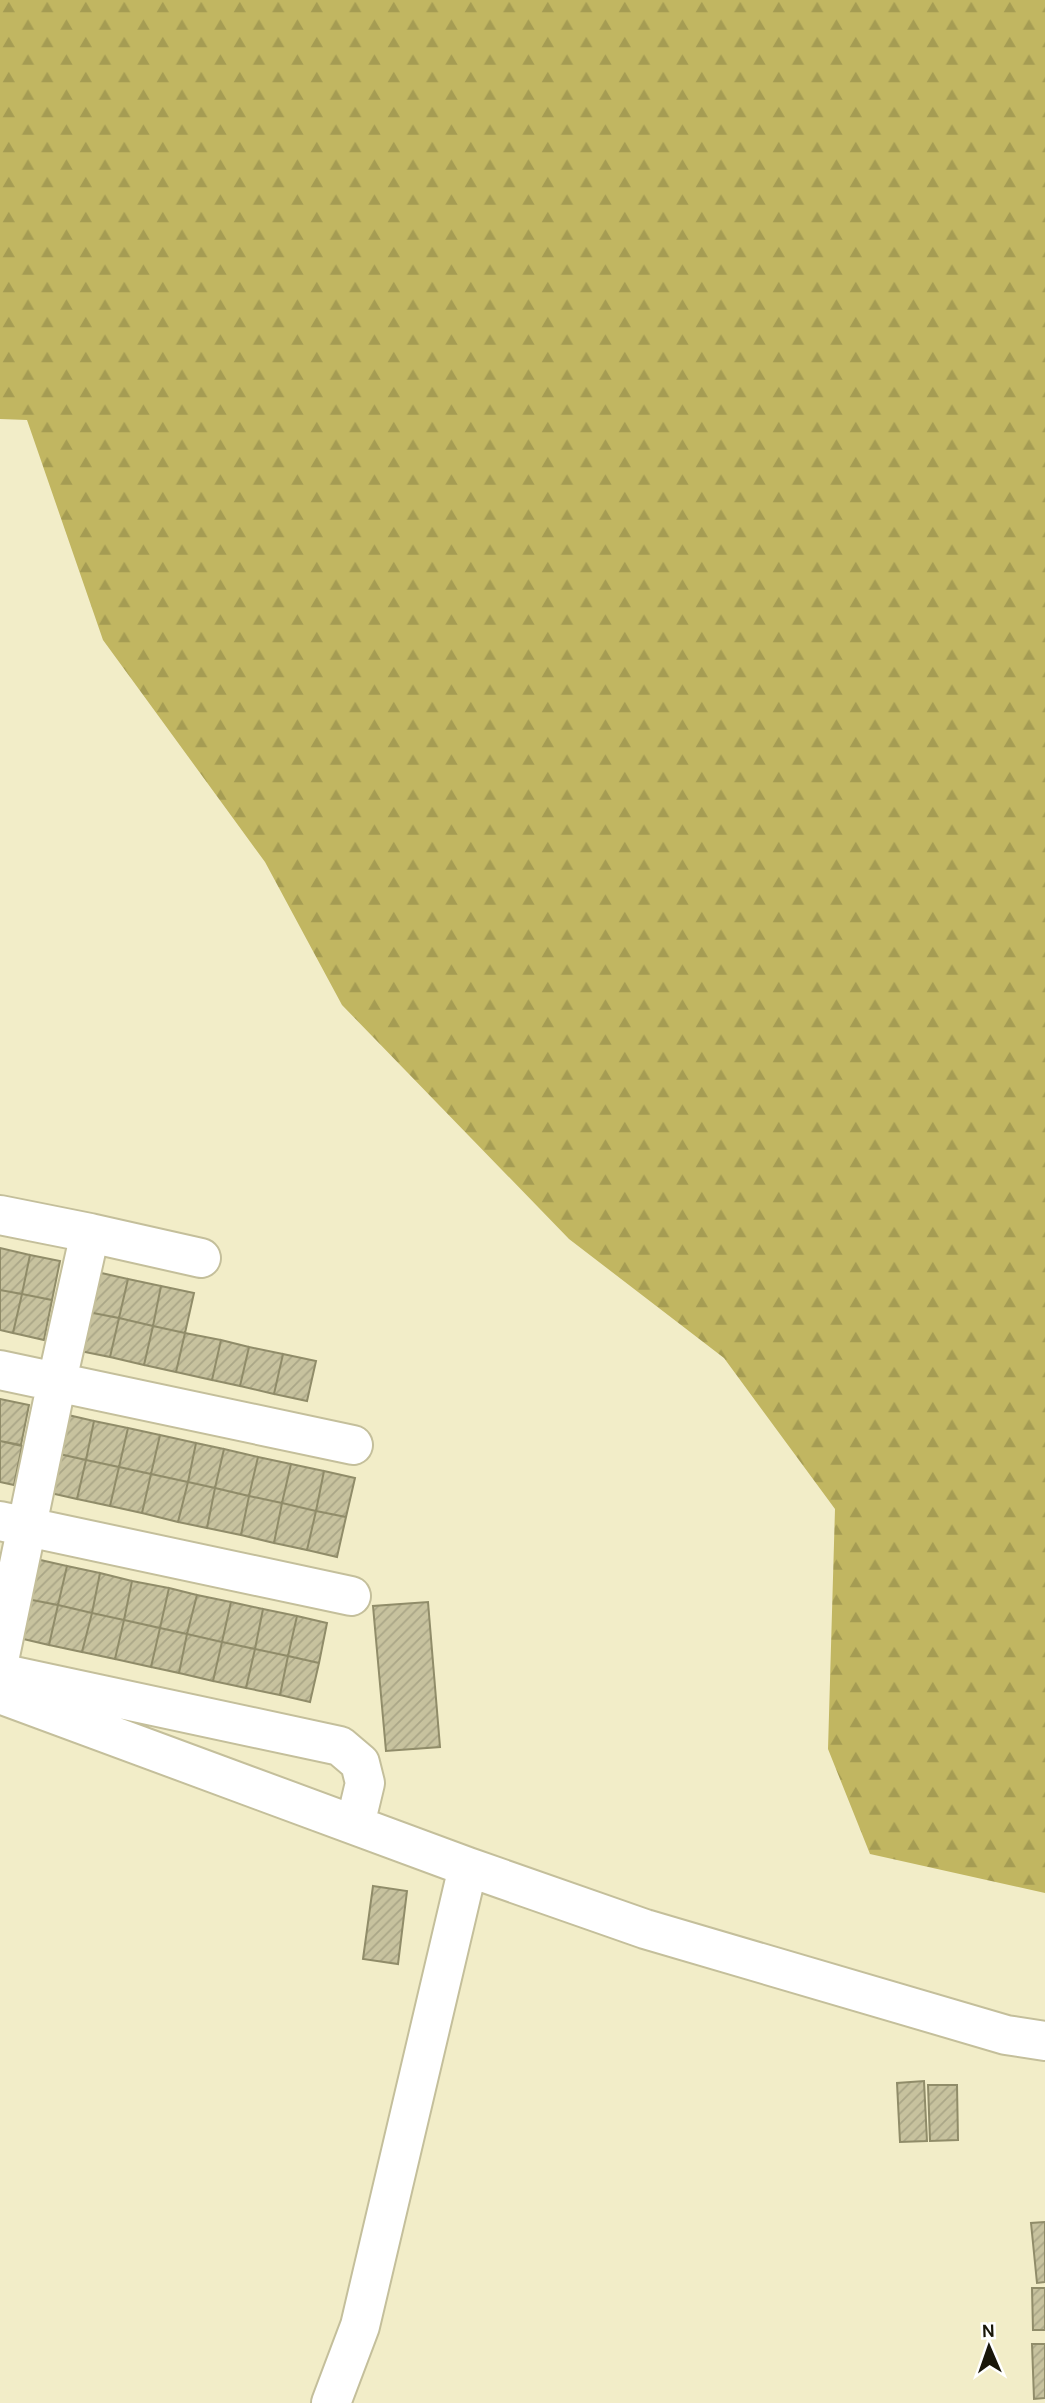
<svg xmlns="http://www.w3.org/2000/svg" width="1045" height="2403" font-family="Karla,sans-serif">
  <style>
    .forest { fill: url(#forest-firs) }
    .building { fill: url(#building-hatch); stroke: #908c69; stroke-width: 2 }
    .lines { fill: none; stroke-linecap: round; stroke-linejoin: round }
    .street-casing { stroke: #c4bf9b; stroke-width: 42 }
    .street { stroke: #fff; stroke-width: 38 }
  </style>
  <defs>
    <pattern id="forest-firs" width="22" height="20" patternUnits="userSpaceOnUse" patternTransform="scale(1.75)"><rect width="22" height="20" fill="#c1b661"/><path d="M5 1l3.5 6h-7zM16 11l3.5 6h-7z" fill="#a59c53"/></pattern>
    <pattern id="building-hatch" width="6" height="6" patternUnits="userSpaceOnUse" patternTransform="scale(1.75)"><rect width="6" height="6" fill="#c7c29e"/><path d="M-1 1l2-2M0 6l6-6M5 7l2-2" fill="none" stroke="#aaa687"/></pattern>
  </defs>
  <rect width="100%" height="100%" fill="#f2edc8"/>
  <path class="forest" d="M0 0H1045V1893L870 1854 828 1749 835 1509 724 1358 569 1239 342 1005 265 862 103 640 27 420 0 419Z"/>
  <path class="building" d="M0 1248 30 1255 22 1294 0 1290Z
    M30 1255 60 1261 52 1300 22 1294Z
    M97 1272 128 1279 119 1318 88 1312Z
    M128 1279 161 1286 153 1326 119 1318Z
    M161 1286 194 1293 185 1333 153 1326Z
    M0 1290 22 1294 13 1333 0 1330Z
    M22 1294 52 1300 44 1340 13 1333Z
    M88 1312 119 1318 110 1357 80 1351Z
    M119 1318 153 1326 144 1365 110 1357Z
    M153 1326 185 1333 176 1372 144 1365Z
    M185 1333 221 1340 212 1380 176 1372Z
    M221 1340 249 1347 240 1386 212 1380Z
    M249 1347 283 1354 274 1394 240 1386Z
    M283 1354 316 1361 307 1401 274 1394Z
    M0 1399 29 1405 21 1445 0 1441Z
    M64 1414 94 1421 86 1460 55 1453Z
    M94 1421 128 1428 119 1467 86 1460Z
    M128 1428 160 1435 151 1474 119 1467Z
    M160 1435 196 1443 188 1482 151 1474Z
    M0 1441 22 1446 14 1485 0 1482Z
    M196 1443 224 1449 215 1488 188 1482Z
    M224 1449 258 1457 249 1496 215 1488Z
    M55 1453 86 1460 77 1499 46 1492Z
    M258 1457 291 1464 282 1503 249 1496Z
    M86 1460 119 1467 110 1506 77 1499Z
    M291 1464 324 1471 316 1511 282 1503Z
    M119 1467 151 1474 142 1513 110 1506Z
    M324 1471 355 1478 346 1517 316 1511Z
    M151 1474 188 1482 178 1522 142 1513Z
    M188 1482 215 1488 207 1528 178 1522Z
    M215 1488 249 1496 241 1535 207 1528Z
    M249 1496 282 1503 274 1543 241 1535Z
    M282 1503 316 1511 307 1550 274 1543Z
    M316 1511 346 1517 337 1557 307 1550Z
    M36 1559 67 1566 58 1605 27 1599Z
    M67 1566 100 1573 92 1613 58 1605Z
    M100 1573 132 1581 124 1620 92 1613Z
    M132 1581 169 1588 160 1628 124 1620Z
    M169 1588 197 1595 187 1634 160 1628Z
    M197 1595 231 1602 222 1642 187 1634Z
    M27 1599 58 1605 49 1645 19 1638Z
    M231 1602 263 1609 255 1649 222 1642Z
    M428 1602 440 1747 386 1751 373 1606Z
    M58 1605 92 1613 82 1652 49 1645Z
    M263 1609 297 1616 288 1656 255 1649Z
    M92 1613 124 1620 115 1659 82 1652Z
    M297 1616 327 1623 319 1663 288 1656Z
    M124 1620 160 1628 151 1667 115 1659Z
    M160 1628 187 1634 179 1673 151 1667Z
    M187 1634 222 1642 213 1681 179 1673Z
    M222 1642 255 1649 246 1688 213 1681Z
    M255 1649 288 1656 280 1695 246 1688Z
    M288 1656 319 1663 310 1702 280 1695Z
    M373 1886 407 1891 398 1964 363 1959Z
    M924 2081 927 2141 900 2142 897 2083Z
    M928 2085H957L958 2140 930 2141Z
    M1045 2222V2282L1037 2283 1031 2223Z
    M1032 2288H1045V2330H1033Z
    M1032 2344H1045V2398L1034 2399Z"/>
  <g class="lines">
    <g class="street-casing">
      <path id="street" d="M0 1215 90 1233
        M0 1370 353 1445
        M0 1521 351 1596
        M0 1656 57 1381 90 1233 201 1258
        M0 1673 340 1746 360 1763 365 1783 355 1825
        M0 1694 468 1867 645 1929 1006 2035 1045 2041
        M331 2403 360 2326 468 1867"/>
    </g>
    <use href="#street" class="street"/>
  </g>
  <g transform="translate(989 2347) rotate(358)" stroke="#ffffff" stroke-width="5" paint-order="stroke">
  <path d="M0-5L12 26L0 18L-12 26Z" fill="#181609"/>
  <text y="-10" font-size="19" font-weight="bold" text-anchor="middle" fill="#181609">N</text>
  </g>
</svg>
